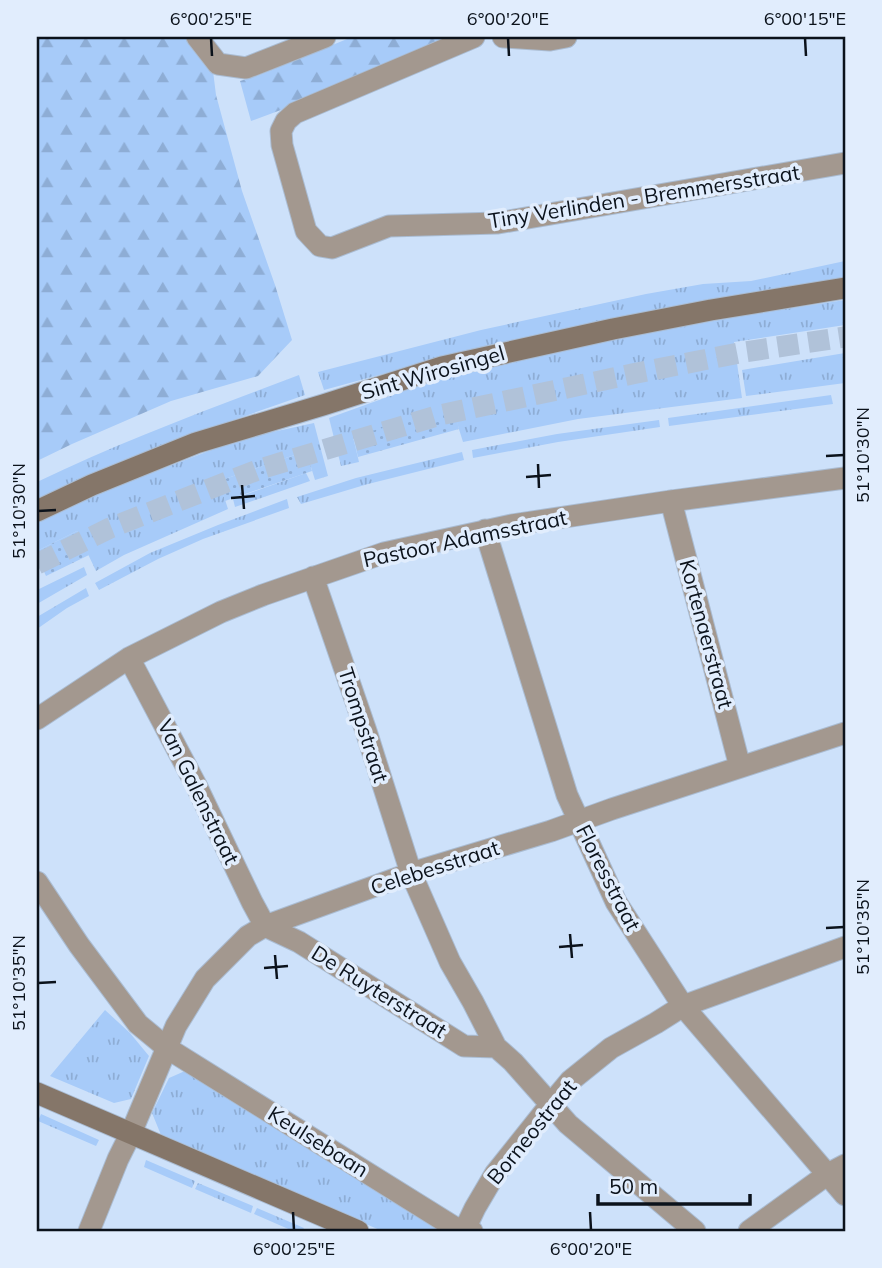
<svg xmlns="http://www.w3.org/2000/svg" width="882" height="1268" font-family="Mulish,sans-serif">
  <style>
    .grass { fill: url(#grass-tufts) }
    .forest { fill: url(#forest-firs) }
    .park { fill: url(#park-dots) }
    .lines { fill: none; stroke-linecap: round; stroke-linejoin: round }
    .highway-tunnel { stroke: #b0c2d9; stroke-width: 21; stroke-dasharray: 21 10; stroke-linecap: butt }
    .street-casing { stroke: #aabcd2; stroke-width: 23 }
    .secondary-casing { stroke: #aabcd2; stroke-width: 23 }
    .street { stroke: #a3988f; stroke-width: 21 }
    .secondary { stroke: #857669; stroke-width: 21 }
    .ticks { fill: none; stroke: #0b121b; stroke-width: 2.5 }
    .labels { text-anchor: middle; stroke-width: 7; stroke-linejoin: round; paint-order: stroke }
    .street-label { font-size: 21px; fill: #0b121b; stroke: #e1edfd }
    .neatline { fill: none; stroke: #0b121b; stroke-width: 2.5 }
    .ticks-label { font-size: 18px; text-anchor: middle; fill: #0b121b }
  </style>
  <defs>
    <pattern id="grass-tufts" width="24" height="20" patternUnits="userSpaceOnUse" patternTransform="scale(1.75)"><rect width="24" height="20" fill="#a7cbf9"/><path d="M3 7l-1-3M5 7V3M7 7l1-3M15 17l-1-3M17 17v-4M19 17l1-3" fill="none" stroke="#8eadd5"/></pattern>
    <pattern id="forest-firs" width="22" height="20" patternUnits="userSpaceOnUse" patternTransform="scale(1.75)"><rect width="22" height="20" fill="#a7cbf9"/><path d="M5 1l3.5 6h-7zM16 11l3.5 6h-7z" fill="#8eadd5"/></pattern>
    <pattern id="park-dots" width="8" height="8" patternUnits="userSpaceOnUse" patternTransform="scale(1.75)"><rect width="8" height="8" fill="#a7cbf9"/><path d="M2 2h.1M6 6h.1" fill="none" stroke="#8eadd5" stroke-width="1.8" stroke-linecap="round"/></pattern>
  </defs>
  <rect width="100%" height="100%" fill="#cde1fa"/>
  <path class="grass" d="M845 261V279L692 305 485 346 324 390 318 372 481 330 646 294 703 284 751 281Z
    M845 300V325L734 342 742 398 578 419 463 442 453 410 353 437 359 462 341 466 329 418 404 391 451 377 604 341 746 315Z
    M845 353V383L746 396 742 370Z
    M299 375 305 395 168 443 119 462 37 500V482C122 441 211 408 299 375Z
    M831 395 833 404 669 426 668 418Z
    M659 420 660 427 558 442 473 458 472 450 557 434Z
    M314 423 328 476 315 480 306 451 219 481 228 509 124 555 96 571 77 531 37 551V523L107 490 240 439Z
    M462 452 464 460 368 484 301 504 297 497 356 478Z
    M306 473 310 481 235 507 233 499Z
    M287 499 289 508 203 539 158 559 99 590 95 583 150 553 218 525Z
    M84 567 87 575 37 604V590Z
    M86 588 89 596 67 608 37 629V617Z
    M105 1010 130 1033 149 1056 131 1099 114 1103 50 1076Z
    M185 1071 440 1231H382L161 1135 152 1113 169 1078Z
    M41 1114 99 1140 96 1146 38 1121Z
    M146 1160 195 1181 192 1188 144 1167Z
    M198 1183 253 1206 251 1213 195 1189Z
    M257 1208 304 1228 302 1231H293L254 1214Z"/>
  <path class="forest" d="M37 37H186L213 71 216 95 242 191 275 285 292 340 258 376 171 401 72 444 37 461Z
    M352 37H452L356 82 251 121 240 81 259 75Z"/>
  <path class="park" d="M454 409 459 429 358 457 353 436Z
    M306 451 312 471 225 501 219 481Z
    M77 531 89 555 46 576 37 556V551Z"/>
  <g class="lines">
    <path class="highway-tunnel" d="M37 564 110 528 260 469 440 415 632 374 744 352 845 337"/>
    <g class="street-casing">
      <path id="street" d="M197 37 218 64 246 68 325 37
        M474 37 295 113 286 121 281 131 282 145 306 231 320 246 332 248 389 226 498 223 845 163
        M503 37 550 40 566 37
        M671 501 740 767
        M485 530 567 795 616 902 683 1006 845 1195
        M313 577 366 731 411 873 450 962 473 1002 496 1047 513 1062 568 1124 695 1231
        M129 658 196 785 252 902 265 926 299 942 464 1046 496 1047
        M37 719 129 658 221 612 263 595 384 553 512 525 671 501 845 478
        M37 882 79 945 138 1024 167 1048 454 1227 472 1231
        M89 1231 118 1159 131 1133 176 1026 205 979 248 936 265 926 411 873 551 831 612 809 845 733
        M464 1231 475 1208 495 1174 550 1105 570 1081 611 1048 656 1023 683 1006 845 947
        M749 1231 828 1174 845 1165"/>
    </g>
    <g class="secondary-casing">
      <path id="secondary" d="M37 511 92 485 196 443 323 405 442 367 613 329 711 310 845 288
        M37 1093 358 1231"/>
    </g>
    <use href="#street" class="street"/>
    <use href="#secondary" class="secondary"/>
  </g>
  <path class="ticks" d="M211 38 212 56M508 38 509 56M805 38 806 56M826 456 844 455M538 464 539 488M526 477 551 475M242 485 244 509M231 498 255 496M38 511 56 510M826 928 844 927M570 934 572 958M559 947 583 945M275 955 277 979M264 968 288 966M38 983 56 982M293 1212 294 1230M590 1212 591 1230"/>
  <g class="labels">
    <g class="street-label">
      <text transform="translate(644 197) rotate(-9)" y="7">Tiny Verlinden - Bremmersstraat</text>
      <text transform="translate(433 373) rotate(-16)" y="7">Sint Wirosingel</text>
      <text transform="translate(465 539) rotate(-12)" y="7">Pastoor Adamsstraat</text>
      <text transform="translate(706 634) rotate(75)" y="7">Kortenaerstraat</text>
      <text transform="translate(363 725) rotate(72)" y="7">Trompstraat</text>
      <text transform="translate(198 792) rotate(64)" y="7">Van Galenstraat</text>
      <text transform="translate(435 868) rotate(-18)" y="7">Celebesstraat</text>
      <text transform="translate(608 878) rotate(63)" y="7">Floresstraat</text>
      <text transform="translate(379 992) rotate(32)" y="7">De Ruyterstraat</text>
      <text transform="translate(532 1132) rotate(-51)" y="7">Borneostraat</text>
      <text transform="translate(318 1142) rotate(32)" y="7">Keulsebaan</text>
    </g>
  </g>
  <rect width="882" height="1268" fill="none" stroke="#e1edfd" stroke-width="77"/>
  <path d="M598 1194v10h152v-10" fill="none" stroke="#0b121b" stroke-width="3.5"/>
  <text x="609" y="1194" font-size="21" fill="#0b121b" stroke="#e1edfd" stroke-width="5" paint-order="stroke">50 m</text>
  <rect x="38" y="38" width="806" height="1192" class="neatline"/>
  <g class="ticks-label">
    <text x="211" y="25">6°00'25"E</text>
    <text x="508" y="25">6°00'20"E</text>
    <text x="805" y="25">6°00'15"E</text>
    <text transform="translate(863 455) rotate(-90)" y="6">51°10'30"N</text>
    <text transform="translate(19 511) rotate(-90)" y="6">51°10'30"N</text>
    <text transform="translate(863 927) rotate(-90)" y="6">51°10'35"N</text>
    <text transform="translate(19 983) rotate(-90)" y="6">51°10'35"N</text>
    <text x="294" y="1255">6°00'25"E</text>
    <text x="591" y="1255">6°00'20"E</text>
  </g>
</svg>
